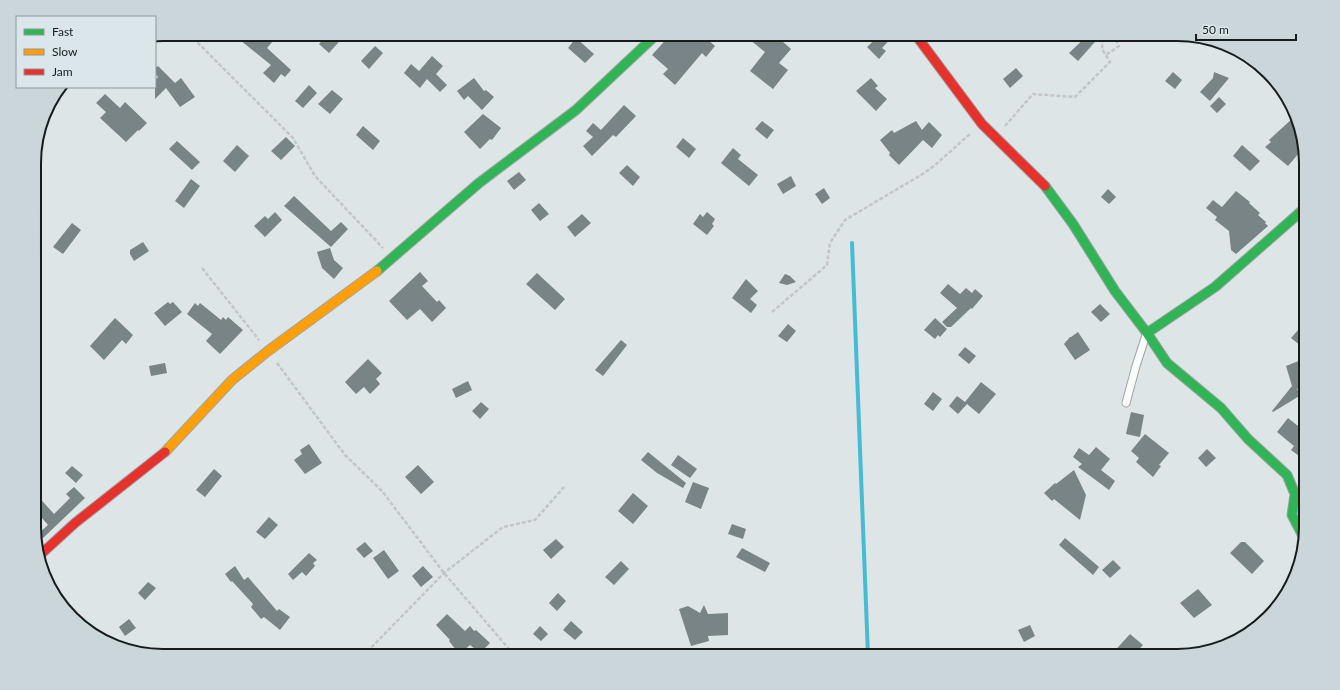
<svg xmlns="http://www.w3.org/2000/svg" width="1340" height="690" font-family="Lato,sans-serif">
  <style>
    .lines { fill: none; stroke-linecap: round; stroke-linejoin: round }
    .stream { stroke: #46bcd3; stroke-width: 4 }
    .building { fill: #788486 }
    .lane-casing { stroke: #a0a5a6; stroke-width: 9 }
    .fast-casing { stroke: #a0a5a6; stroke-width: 11 }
    .slow-casing { stroke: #a0a5a6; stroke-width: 11 }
    .jam-casing { stroke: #a0a5a6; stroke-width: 11 }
    .path { stroke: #c3c5c6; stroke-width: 2.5; stroke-dasharray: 4 2; stroke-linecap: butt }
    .lane { stroke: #fafbfb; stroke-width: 7 }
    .fast { stroke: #30b455; stroke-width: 9 }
    .slow { stroke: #ff9f0a; stroke-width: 9 }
    .jam { stroke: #e5322d; stroke-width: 9 }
    .rim { fill: none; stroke: #171b1c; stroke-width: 2 }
  </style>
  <rect width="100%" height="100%" fill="#dee5e6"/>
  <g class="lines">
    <path class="stream" d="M852 243 868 656"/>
  </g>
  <path class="building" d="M245 34H279L267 48 291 70 285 77 281 74 274 83 263 73 271 65 240 40Z
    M328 34H346L329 53 319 44Z
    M671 34H711L707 39 715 46 706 57 702 53 675 85 663 74 668 69 652 55Z
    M743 34H774L791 49 779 63 788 70 773 89 750 71 765 52Z
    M881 34H895L882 48 886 51 879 59 867 47Z
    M1089 34H1102L1078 61 1069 53Z
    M576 38 594 54 585 63 568 48Z
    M375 46 383 53 369 69 361 61Z
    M432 56 443 66 436 74 447 85 440 92 427 79 420 88 404 73 411 64 419 71Z
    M158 66 175 83 181 78 195 97 180 107 166 88 155 99V80L158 77 155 73V68Z
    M1016 68 1023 76 1010 88 1003 79Z
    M1173 72 1182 80 1175 89 1165 81Z
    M1214 72 1229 78 1210 101 1200 92 1213 78Z
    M474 78 484 91 486 90 494 97 482 110 468 96 464 100 457 91Z
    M871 78 878 86 875 88 887 99 876 111 856 91Z
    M309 85 317 93 303 108 295 101Z
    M332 90 343 99 330 114 318 104Z
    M105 94 120 108 125 102 147 123 139 131 138 130 126 142 100 118 106 112 96 103Z
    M1219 97 1226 104 1217 113 1210 106Z
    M624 105 636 116 616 137 613 135 592 156 583 146 593 137 586 131 593 123 601 130Z
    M483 114 501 128 492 140 490 139 480 149 464 132Z
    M1293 118 1305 146 1288 166 1265 147 1271 142 1269 140Z
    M762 121 774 130 767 139 755 129Z
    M916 121 922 130 929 122 942 135 932 148 923 140 899 165 889 155 890 153 880 140 892 130 894 133Z
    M363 126 380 141 373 150 356 135Z
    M286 137 295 146 281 160 271 151Z
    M683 138 696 149 689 158 676 147Z
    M177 141 200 162 192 170 169 149Z
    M237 145 249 156 235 172 223 161Z
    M1242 145 1260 161 1250 171 1233 156Z
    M733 148 741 155 738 159 758 175 749 186 721 163Z
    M627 165 640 177 633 186 619 173Z
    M519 172 526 180 514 190 507 181Z
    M791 176 796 186 783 194 777 184Z
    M191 179 200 186 184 208 175 201Z
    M824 188 830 198 822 204 815 194Z
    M1108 189 1116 197 1109 204 1101 197Z
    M1236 191 1250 202 1249 203 1260 213 1258 215 1266 222 1265 223 1268 226 1236 254 1231 250 1229 231 1215 220 1217 217 1206 208 1213 200 1222 207Z
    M294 196 331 231 341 222 348 229 331 247 284 206Z
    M539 203 549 214 540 221 531 210Z
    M275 212 282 220 265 237 254 226 265 216 268 219Z
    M707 212 715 219 712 224 714 226 707 235 693 224 700 214 703 217Z
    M582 214 591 223 575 237 567 227Z
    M72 223 81 230 63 254 53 247Z
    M143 242 149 251 134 261 130 254V250Z
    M330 248 334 260 343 268 334 279 322 268 317 252Z
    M420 272 428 281 422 286 437 302 439 300 446 308 432 322 420 309 407 320 389 301Z
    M537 273 565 299 555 310 526 284Z
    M785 274 790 276 796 282 787 285 779 283Z
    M746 279 758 291 750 299 757 305 751 313 732 298Z
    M948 284 960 294 966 288 972 293 975 289 983 296 972 309 971 308 951 327H947L942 322 957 308 940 293Z
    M168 302 170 304 173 302 182 312 165 326 154 313Z
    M195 303 198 306 200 303 221 320 223 317 226 320 228 317 243 330 220 354 206 341 212 334 187 314Z
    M1100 304 1110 314 1101 322 1091 312Z
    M115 318 133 335 126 344 122 340 104 360 90 346Z
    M935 318 947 329 940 337 938 335 935 339 924 330Z
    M788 324 796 331 787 342 778 336Z
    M1298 330 1305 337 1306 350 1291 338Z
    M1078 332 1090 350 1075 360 1064 344 1070 337H1071Z
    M621 340 627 345 603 376 595 370Z
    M965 347 976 356 969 364 958 355Z
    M368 359 382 373 376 379 380 384 370 394 364 387 356 394 345 382Z
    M1301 360 1306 373V384L1297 389 1301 395 1273 412 1272 411 1292 386 1286 366Z
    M165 363 167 373 151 376 149 366Z
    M468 381 472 390 456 398 452 389Z
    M981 382 996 394 979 414 967 404 958 414 949 406 957 396 965 402Z
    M933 392 942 399 933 411 924 404Z
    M481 402 489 409 480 419 472 411Z
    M1131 412 1144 415 1140 437 1126 434Z
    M1288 418 1298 426 1299 425 1306 431V461L1291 450 1294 446 1277 432Z
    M1145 434 1169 453 1159 465 1161 466 1153 477 1136 462 1139 458 1131 451Z
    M309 444 322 463 305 474 294 460 302 454 300 450Z
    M1096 447 1110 459 1101 470 1115 481 1109 490 1078 467 1082 464 1073 457 1079 448 1089 455Z
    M1207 449 1216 458 1206 467 1198 458Z
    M648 452 686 483 683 488 657 473 641 460Z
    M678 455 697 469 690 478 671 465Z
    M418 465 434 482 421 494 405 477Z
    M72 466 83 475 76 483 65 473Z
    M214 469 222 476 205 497 196 490Z
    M1074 470 1086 495 1080 520 1054 499 1052 501 1044 493 1055 483 1056 484Z
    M693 482 709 488 701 509 685 502Z
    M74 487 85 498 42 539 38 534 48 525 35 510V493L54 514 70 498 66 494Z
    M633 493 648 506 633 524 618 511Z
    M269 517 278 525 265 539 256 532Z
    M732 524 746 529 743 539 728 534Z
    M1065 538 1099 567 1093 575 1059 545Z
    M556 539 564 547 551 559 543 550Z
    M365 542 373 551 364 558 356 549Z
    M1241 542H1245L1264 561 1252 574 1230 553Z
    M742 548 770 563 765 572 736 557Z
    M384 550 399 571 388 579 373 558Z
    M309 553 317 560 313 563 315 566 306 576 302 572 293 580 288 574Z
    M1113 560 1121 568 1110 578 1102 570Z
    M621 561 629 569 614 585 605 577Z
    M235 566 244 580 248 577 277 611 279 609 290 617 280 630 264 617 261 619 251 607 253 604 232 581 231 582 225 574Z
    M423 566 433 577 421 587 412 576Z
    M148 582 156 588 145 600 138 593Z
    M1198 589 1212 605 1194 618 1180 603Z
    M558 593 566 601 557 611 549 603Z
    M704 605 708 614 728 613V635L708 636 709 641 691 646 679 609 688 606 700 613Z
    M447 614 465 631 470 626 474 631 476 630 490 643 480 653 470 645 462 652 459 648 456 650 449 641 450 640 436 625Z
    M129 619 136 628 125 636 119 627Z
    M571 621 583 632 575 640 563 630Z
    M1030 625 1035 636 1024 642 1018 630Z
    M540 626 548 634 541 641 533 634Z
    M1130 634 1143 645 1133 656H1110Z"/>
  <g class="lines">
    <g class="lane-casing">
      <path id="lane" d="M1126 403 1136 366 1146 335"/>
    </g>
    <g class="fast-casing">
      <path id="fast" d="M1045 186 1073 224 1115 291 1147 333 1167 363 1221 408 1248 439 1287 475 1295 494 1292 515 1304 538
        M377 271 479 183 576 110 657 34
        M1147 333 1215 287 1305 208"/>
    </g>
    <g class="slow-casing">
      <path id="slow" d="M165 452 232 380 268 351 377 271"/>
    </g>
    <g class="jam-casing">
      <path id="jam" d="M915 34 982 124 1045 186
        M40 555 75 523 165 452"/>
    </g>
    <path class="path" d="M189 34 293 138 315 176 383 248
      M1005 126 1033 94 1075 97 1110 62 1102 49 1103 39 1114 37 1119 46 1106 55
      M202 268 259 340
      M772 312 827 265 830 243 845 220 921 175 934 166 971 133
      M277 363 345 455 382 491 444 573 515 656
      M363 656 444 573 503 527 535 520 564 487"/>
    <use href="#lane" class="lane"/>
    <use href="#fast" class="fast"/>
    <use href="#slow" class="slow"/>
    <use href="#jam" class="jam"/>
  </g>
  <path d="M0 0H1340V690H0ZM163 41H1177A122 122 0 0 1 1299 163V527A122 122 0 0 1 1177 649H163A122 122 0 0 1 41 527V163A122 122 0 0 1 163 41Z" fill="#cbd6da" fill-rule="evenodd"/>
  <path class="rim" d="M163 41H1177A122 122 0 0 1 1299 163V527A122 122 0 0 1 1177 649H163A122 122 0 0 1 41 527V163A122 122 0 0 1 163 41Z"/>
  <rect x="16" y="16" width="140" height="72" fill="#dbe6ea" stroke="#8d9598"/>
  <rect x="24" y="29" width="20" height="6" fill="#30b455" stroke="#8d9598"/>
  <text x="52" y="36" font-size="12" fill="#171b1c">Fast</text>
  <rect x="24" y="49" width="20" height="6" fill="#ff9f0a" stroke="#8d9598"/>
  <text x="52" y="56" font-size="12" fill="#171b1c">Slow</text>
  <rect x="24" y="69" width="20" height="6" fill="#e5322d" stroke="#8d9598"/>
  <text x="52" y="76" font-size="12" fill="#171b1c">Jam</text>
  <path d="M1196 34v6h100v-6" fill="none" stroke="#171b1c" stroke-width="2"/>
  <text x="1202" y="34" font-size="12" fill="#171b1c" stroke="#dbe6ea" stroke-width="3" paint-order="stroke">50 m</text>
</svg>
